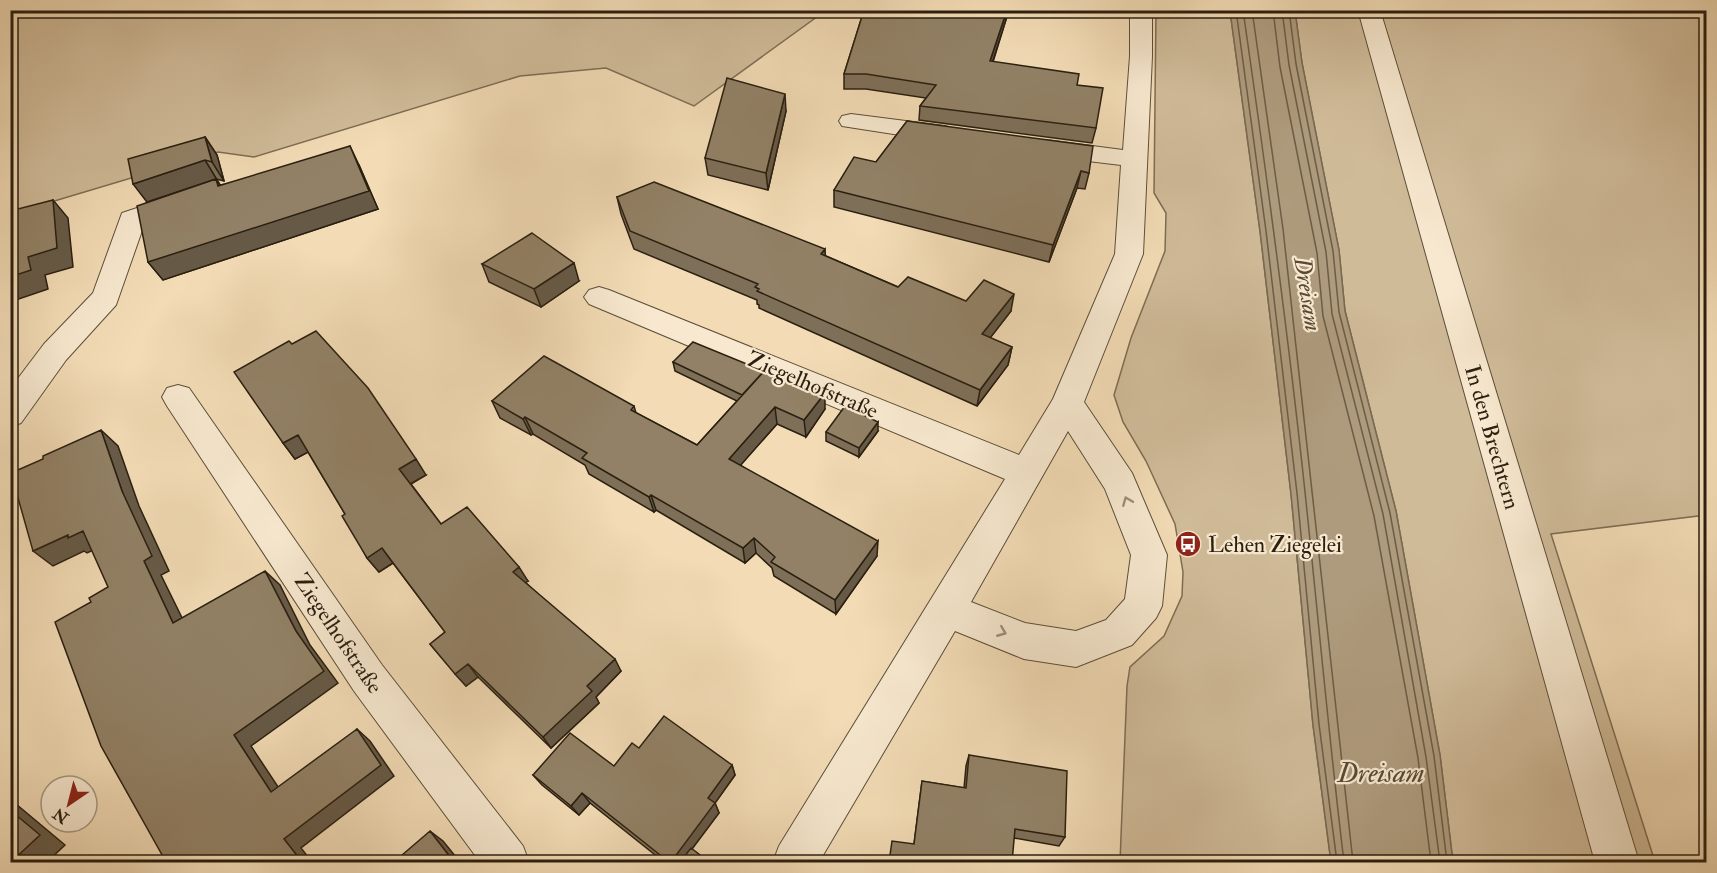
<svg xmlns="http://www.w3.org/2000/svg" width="1717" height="873" font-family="'IM FELL Double Pica',serif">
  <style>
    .green { fill: #d0bb99; stroke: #7d6d54; stroke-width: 1.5 }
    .water { fill: #ae9b7d; stroke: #796951; stroke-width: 1.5 }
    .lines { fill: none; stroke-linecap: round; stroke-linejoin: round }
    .shore { stroke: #6c5d46; stroke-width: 1.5 }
    .minor-casing { stroke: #5c4e39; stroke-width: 2 }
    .minor { fill: #f7e8cf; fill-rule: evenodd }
    .wall { fill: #7e6f58; stroke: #2a1f10; stroke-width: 1.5 }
    .shaded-wall { fill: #665a47; stroke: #2a1f10; stroke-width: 1.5 }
    .building { fill: #928166; stroke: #2a1f10; stroke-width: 1.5 }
    .oneway { stroke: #9b8e79 }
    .labels { text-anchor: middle; stroke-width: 4.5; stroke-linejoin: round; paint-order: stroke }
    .street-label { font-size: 22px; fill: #2a1f10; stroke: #f7e8cf }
    .poi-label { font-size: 22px; fill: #2a1f10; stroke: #f7e8cf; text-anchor: start }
    .water-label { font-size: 24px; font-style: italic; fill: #584a36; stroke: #f7e8cf }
    .near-water-label { font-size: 28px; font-style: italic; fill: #584a36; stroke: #f7e8cf }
  </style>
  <rect width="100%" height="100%" fill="#f2dbb5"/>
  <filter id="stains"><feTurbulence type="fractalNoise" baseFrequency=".00333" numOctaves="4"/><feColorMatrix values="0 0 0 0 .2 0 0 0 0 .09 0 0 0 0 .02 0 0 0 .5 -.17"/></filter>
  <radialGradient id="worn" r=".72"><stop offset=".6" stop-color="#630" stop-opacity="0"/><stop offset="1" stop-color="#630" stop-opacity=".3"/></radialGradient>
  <path class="green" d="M11 11H825L694 106 606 68 520 76 254 157 218 152 11 214Z
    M1156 11H1230L1260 231 1291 494 1313 725 1331 862H1120L1127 686 1130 667 1164 636 1182 596 1183 572 1175 524 1146 461 1123 422 1114 395 1131 338 1165 251 1166 213 1154 193Z
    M1295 11H1706V515L1551 534 1655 862H1453L1440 755 1396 511 1345 311 1339 250 1302 63Z"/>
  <path class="water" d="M1230 11H1295L1302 63 1339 250 1345 311 1396 511 1440 755 1453 862H1331L1313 725 1291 494 1260 231Z"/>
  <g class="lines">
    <path class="shore" d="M1236 10 1266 231 1297 493 1319 724 1337 862
      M1243 10C1266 170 1288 331 1305 492 1318 615 1329 739 1344 862
      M1252 10 1283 229 1353 862
      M1273 10 1280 67 1317 253 1323 316 1374 516 1418 758 1431 862
      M1282 10 1289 65 1326 252 1332 314 1383 514 1426 757 1440 862
      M1289 10 1296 64 1333 251 1339 312 1390 513 1434 756 1447 862"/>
    <g class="minor-casing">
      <path id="minor" d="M1130 10H1152V56L1143 254 1084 402 1132 473 1167 555 1162 606 1156 618 1132 645 1076 667 1024 659 955 631 819 862H773L779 846 1005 479 589 304 584 297 589 290 599 287 609 290 1019 455 1053 399 1115 254 1121 165 1046 156 1037 154 1033 148 1037 142 1046 140 1123 150 1130 56ZM1068 431 1105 489 1131 555 1125 599 1106 620 1076 631 1025 623 971 602Z
        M1358 10H1380L1639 862H1595Z
        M851 114 945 126 954 129 958 134 954 139 945 142 842 126 839 121 842 116Z
        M182 193 191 196 195 202 191 208 144 225 116 305 66 360 21 423 10 427V389L44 344 93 293 122 213Z
        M178 385 189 388 382 665 523 846 529 862H480L354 691 167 406 162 397 167 388Z"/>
    </g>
    <use href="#minor" class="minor"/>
  </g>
  <path class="wall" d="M864 10H1009L993 62 1077 85 1096 128 1092 143 919 120 920 106 926 98 866 89H844V74Z
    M786 111 768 190 708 175 705 158Z
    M907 121 1089 173 1085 189 1077 188 1049 262 834 207V190L876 162Z
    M205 137 217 155 224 181 216 179 220 185 359 165 378 209 163 280 148 262 215 180 147 202Z
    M617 197 826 256 898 287 1011 311 990 338 1012 347 1008 365 977 406 759 308V305L757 304V300L634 249 621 214Z
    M482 264 579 281 541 307 489 282Z
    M673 362 825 409 806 437 777 424 740 465 877 556 836 614 774 576 772 568 756 553 745 563 656 510 654 512 589 474 585 465 533 434 531 435 500 418 492 401 634 406 636 413 697 445 737 401 675 371Z
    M878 431 859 457 826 441V432Z
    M283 443 426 475 411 484 441 524 528 581 525 582 621 671 596 697 599 703 551 748 478 677 466 686 430 644 445 632 393 563 379 572 367 558 345 514 308 452 295 459Z
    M639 748 732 765 735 775 715 803 719 813 692 849 709 862H664L590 803 579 815 542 785 533 775 614 766Z
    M969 755 1065 837 1059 846 1014 838 914 844 922 781 964 788 966 766Z"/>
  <path class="shaded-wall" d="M1007 10H1009L988 76 990 61Z
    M785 94 786 111 768 190 766 173Z
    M205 137 217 155 224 181 212 162Z
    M350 146 359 165 378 209 163 280 148 262Z
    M205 160 228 198 218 186 216 179 147 202 133 184Z
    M1081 171 1077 188 1049 262 1053 245Z
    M53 200 68 218 73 267 45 275 48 289 10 302V277Z
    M825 249 826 267 821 254Z
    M574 263 579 281 541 307 534 289Z
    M1014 294 1011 311 980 351 982 334Z
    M1012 347 1008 365 977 406 980 390Z
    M825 393V409L806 437 804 420Z
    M775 407 777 424 732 475 729 459Z
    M525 417 533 434 531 435 523 419Z
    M878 422V431L859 457V448Z
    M101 430 118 446 139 506 169 571 161 575 191 636 173 623 144 561 122 491Z
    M298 435 310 451 295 459 283 443Z
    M416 459 426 475 410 484 399 469Z
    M651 495 656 510 654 512 649 497Z
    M83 531 102 546 87 553 84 551 53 566 33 551 68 535Z
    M754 538 756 553 745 563 743 548Z
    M878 541 877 556 836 614 835 600Z
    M382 548 393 563 379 572 367 558Z
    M519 567 528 581 521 586 513 572Z
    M265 571 280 585 310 645 338 683 251 746 288 802 271 792 234 735 296 631Z
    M615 659 621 671 596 697 599 703 551 748 543 737 587 686Z
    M468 664 478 677 466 686 455 674Z
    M357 729 370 741 394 776 301 848 312 862H302L284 839Z
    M732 765 735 775 715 803 719 813 682 862H671L708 798Z
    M582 793 590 803 579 815 571 806Z
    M10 799 65 845 47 862H11Z
    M430 831 443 841 460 862H454Z"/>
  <path class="building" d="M864 10H1007L990 61 1079 74 1077 85 1103 88 1096 128 920 106 936 85 866 74H844Z
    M727 78 785 94 766 173 705 158Z
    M907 121 1093 146 1089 173 1081 171 1053 245 834 190 854 157 876 162Z
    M205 137 212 162 205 160 133 184 128 159Z
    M350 146 369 191 148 262 137 206 216 179 218 186Z
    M654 182 825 249 821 254 898 287 908 277 966 301 984 280 1014 294 982 334 1012 347 980 390 757 291 759 289 755 287 758 284 630 231 617 197Z
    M53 200 57 248 28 257 31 270 10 277V211Z
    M532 233 574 263 534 289 482 264Z
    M316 331 368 388 416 459 399 469 441 524 467 507 519 567 513 572 615 659 587 686 592 691 543 737 468 664 455 674 430 644 445 632 382 548 367 558 342 516 345 514 298 435 283 443 234 372 289 341 292 344Z
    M693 342 764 371 742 395 673 362Z
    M544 356 634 406 631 410 697 445 767 368 825 393 804 420 775 407 729 459 878 541 835 600 771 562 775 557 754 538 743 548 651 495 649 497 582 458 587 453 525 417 523 419 492 401Z
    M845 406 878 422 859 448 826 432Z
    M101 430 122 491 152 556 144 561 173 623 265 571 296 631 324 671 234 735 271 792 357 729 381 765 284 839 302 862H165H166L101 746 55 622 91 602 89 598 108 587 83 531 68 538V535L33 551 11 473 43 459V456Z
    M664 716 732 765 708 798 715 803 671 862H669L582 793 571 806 533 775 570 733 614 766 632 743 639 748Z
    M969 755 1067 771 1065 837 1015 829 1012 862H889L892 841 914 844 922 781 966 788Z
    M10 810 40 835 11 862H10Z
    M430 831 454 862H394Z
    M691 848 709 862H680Z"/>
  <defs><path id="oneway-chevron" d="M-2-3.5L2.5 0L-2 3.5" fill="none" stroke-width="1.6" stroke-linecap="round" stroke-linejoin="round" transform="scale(1.5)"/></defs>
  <g class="oneway">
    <use href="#oneway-chevron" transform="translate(1127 501) rotate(-112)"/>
    <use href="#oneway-chevron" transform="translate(1002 632) rotate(22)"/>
  </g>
  <defs>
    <g id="bus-disc" transform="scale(1.35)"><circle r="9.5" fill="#8f2418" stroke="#f7e8cf"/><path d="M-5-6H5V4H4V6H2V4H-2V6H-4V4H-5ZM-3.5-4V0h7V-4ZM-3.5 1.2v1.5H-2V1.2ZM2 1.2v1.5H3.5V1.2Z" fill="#fff"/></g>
  </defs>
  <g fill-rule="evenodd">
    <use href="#bus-disc" x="1188" y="544"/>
  </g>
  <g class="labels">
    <g class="street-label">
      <text transform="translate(813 384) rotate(23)" y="8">Ziegelhofstraße</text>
      <text transform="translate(1493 437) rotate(74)" y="8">In den Brechtern</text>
      <text transform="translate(339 633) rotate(56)" y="8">Ziegelhofstraße</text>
    </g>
    <g class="poi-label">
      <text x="1208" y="552">Lehen Ziegelei</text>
    </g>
    <g class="water-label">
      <text transform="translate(1308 294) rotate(81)" y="8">Dreisam</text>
    </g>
    <g class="near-water-label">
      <text x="1381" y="782">Dreisam</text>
    </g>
  </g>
  <rect width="1717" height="873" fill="none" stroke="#f2dbb5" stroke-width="36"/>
  <rect x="12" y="12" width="1693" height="849" fill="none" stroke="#2a1f10" stroke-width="3"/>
  <rect x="18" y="18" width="1681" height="837" fill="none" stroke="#2a1f10" stroke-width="1.5"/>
  <g transform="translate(69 804) rotate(215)"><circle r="28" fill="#f7e8cf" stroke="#a59883" stroke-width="1.5"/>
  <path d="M0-4.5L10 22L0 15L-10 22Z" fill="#8f2418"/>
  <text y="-9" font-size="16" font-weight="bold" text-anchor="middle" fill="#2a1f10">N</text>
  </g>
  <rect width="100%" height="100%" filter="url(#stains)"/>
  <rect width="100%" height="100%" fill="url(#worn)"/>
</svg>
